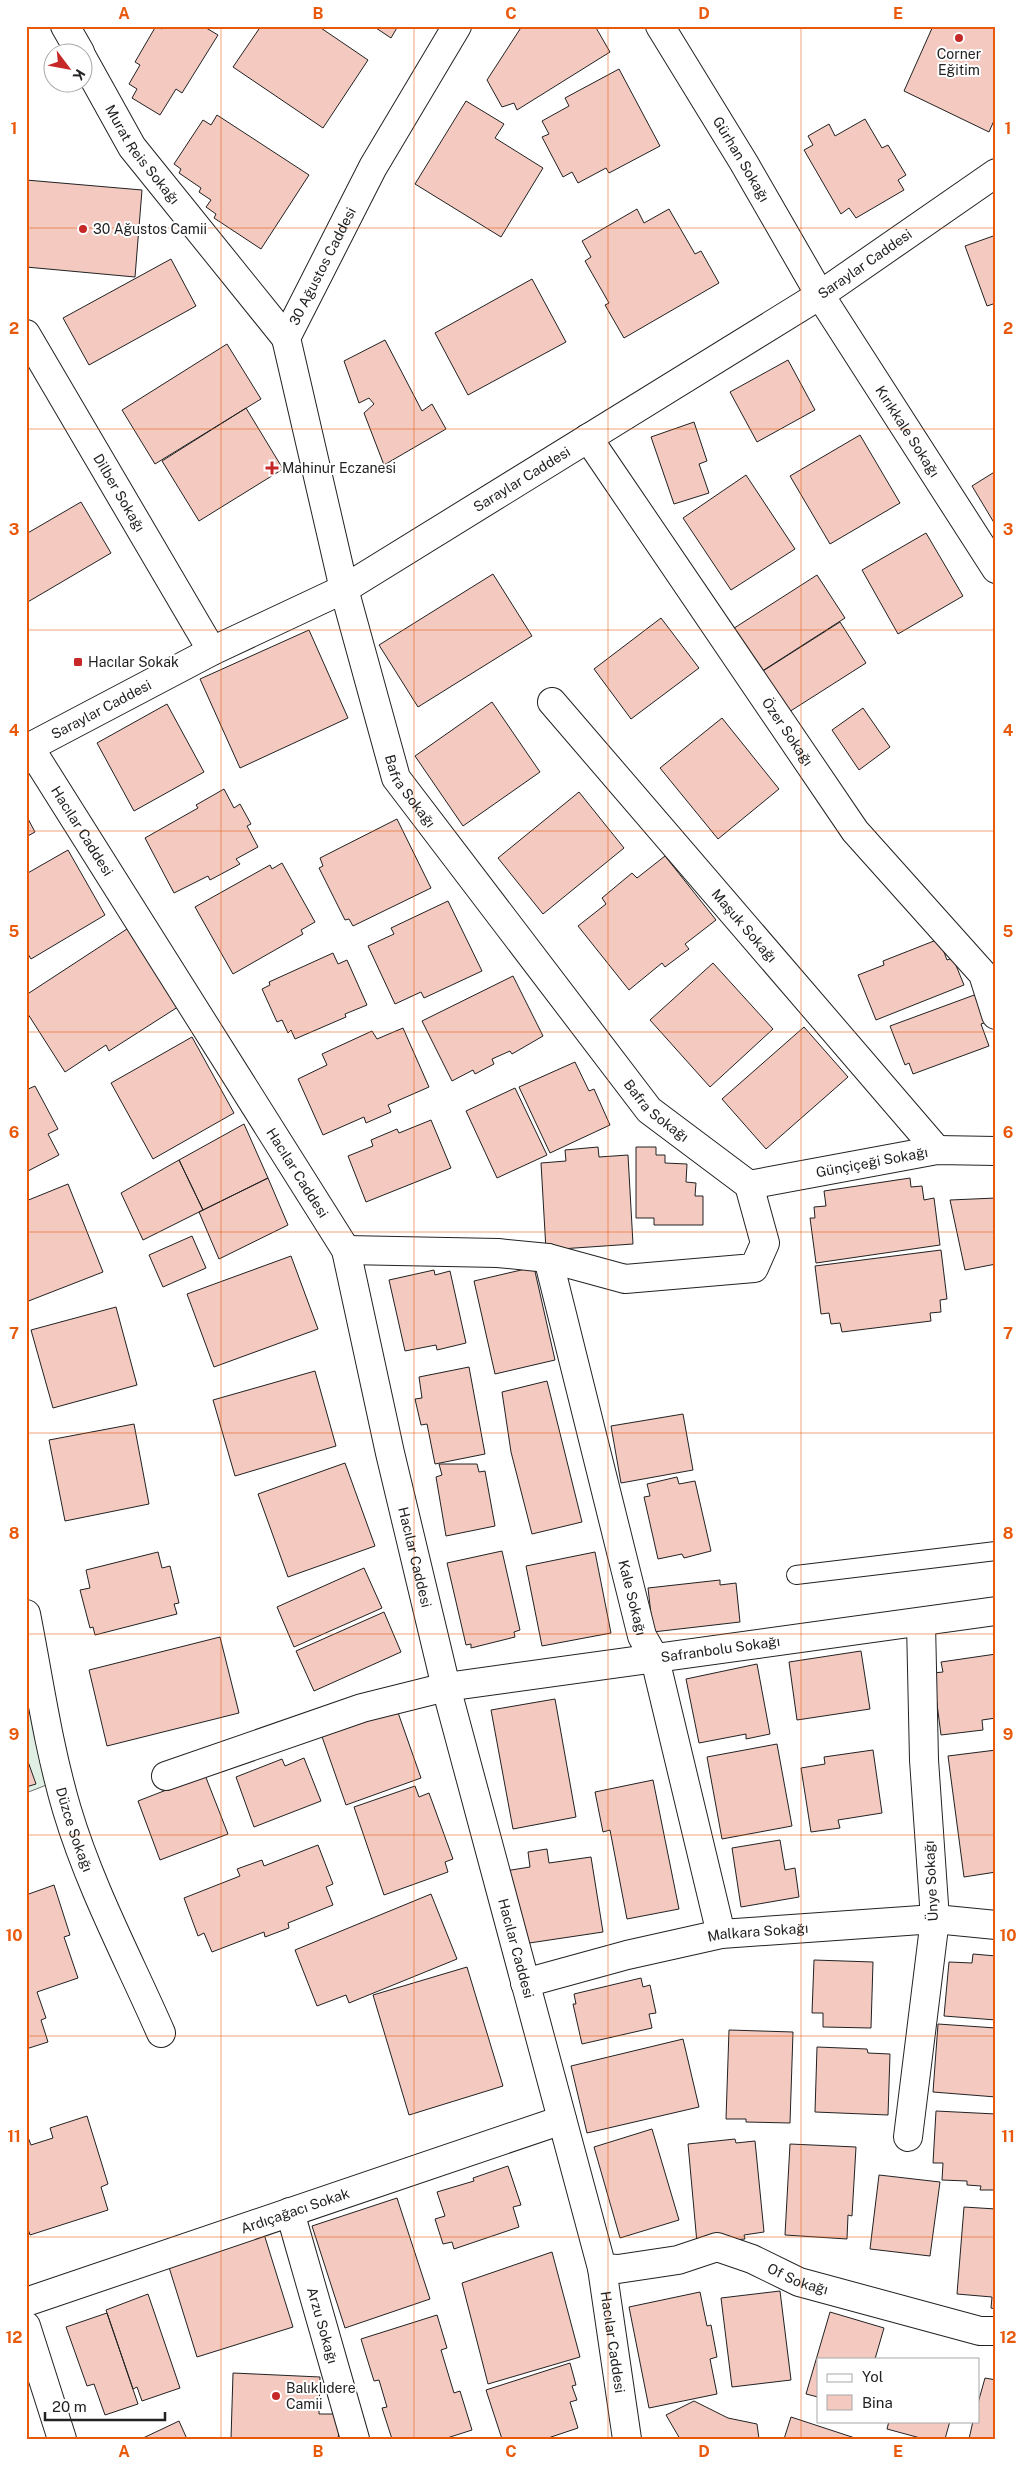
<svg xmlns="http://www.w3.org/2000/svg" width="1022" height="2465" font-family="'Public Sans',sans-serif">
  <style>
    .green { fill: #e0efe3; stroke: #6f6f6f }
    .building { fill: #f3c9c0; stroke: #222 }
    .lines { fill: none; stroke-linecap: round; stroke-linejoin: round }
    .service-casing { stroke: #222; stroke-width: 20 }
    .minor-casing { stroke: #222; stroke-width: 30 }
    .tertiary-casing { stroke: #222; stroke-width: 30 }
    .service { stroke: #fff; stroke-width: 18 }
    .minor { stroke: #fff; stroke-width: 28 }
    .tertiary { stroke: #fff; stroke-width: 28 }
    .grid { fill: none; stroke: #e8590c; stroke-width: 1; stroke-opacity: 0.55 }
    .poi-dot { fill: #c62828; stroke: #fff; stroke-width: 2 }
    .labels { text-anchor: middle; stroke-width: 4; stroke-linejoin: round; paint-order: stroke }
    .poi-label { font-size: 14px; fill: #222; stroke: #fff; text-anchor: start }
    .street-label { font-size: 14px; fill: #222; stroke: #fff }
    .neatline { fill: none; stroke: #e8590c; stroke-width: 2 }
    .grid-label { font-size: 16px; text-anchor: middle; font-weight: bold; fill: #e8590c }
  </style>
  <rect width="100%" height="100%" fill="#fff"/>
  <path class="green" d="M26 1670 49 1784 26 1793Z"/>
  <path class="building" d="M156 26 162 29 163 26H203L218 35 182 93 176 89 160 115 132 98 137 89 129 84 140 65 135 62Z
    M261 26H318L368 60 323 128 233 67Z
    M373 26H398L391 38Z
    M522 26H595L610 52 517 110 514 103 502 107 487 80Z
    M933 26H996V116L989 132 904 91Z
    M619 69 660 146 609 173 606 168 578 183 572 172 563 177 542 137 549 134 542 121 569 106 565 98Z
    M466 101 504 124 495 138 543 168 501 237 415 184Z
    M217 115 309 175 261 249 214 218 216 214 206 207 211 200 199 192 201 188 179 173 181 169 174 164 203 120 211 125Z
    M865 119 882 148 888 145 906 175 898 180 904 190 856 218 849 208 841 214 804 150 813 145 808 136 829 124 835 136Z
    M26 180 142 190 135 277 26 267Z
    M637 209 644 223 669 209 695 254 701 251 719 283 624 338 605 305 609 303 585 261 591 257 582 241Z
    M996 235V303L987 306 965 246Z
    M171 259 196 306 89 365 63 318Z
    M532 279 566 342 468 395 435 333Z
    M385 340 422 411 432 404 446 429 384 465 364 413 374 404 369 398 359 403 344 361Z
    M227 344 261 399 155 464 122 410Z
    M788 360 815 410 757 442 730 392Z
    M246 408 283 469 199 521 162 461Z
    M694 422 707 461 699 464 709 493 674 504 651 437Z
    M860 435 900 503 830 544 790 476Z
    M996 471V526L972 486Z
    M746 475 795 549 731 590 683 518Z
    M81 502 111 553 26 603V534Z
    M926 533 963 596 898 634 862 570Z
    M493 574 532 636 418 707 379 645Z
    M817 575 845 618 756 675 728 632Z
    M661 618 699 668 631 719 594 669Z
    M840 622 866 663 789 712 763 671Z
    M309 630 348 718 240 768 200 679Z
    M492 702 540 772 463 826 415 756Z
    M167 704 204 772 134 811 97 743Z
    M863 708 890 747 859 770 832 730Z
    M722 718 779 789 718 839 660 768Z
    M224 789 234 808 240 804 251 824 247 826 258 847 236 859 240 864 210 880 208 876 174 893 145 838 198 808 196 805Z
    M579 792 624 848 543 914 498 858Z
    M26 815 35 832 26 837Z
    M397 819 431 888 353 926 349 919 345 920 319 868 323 866 320 858Z
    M68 850 105 915 31 959 26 951V874Z
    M665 856 716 920 685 944 689 949 665 967 662 963 629 990 578 926 606 904 602 898 632 873 637 878Z
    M282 863 315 922 301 930 303 934 233 974 195 907 270 865 272 869Z
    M448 901 482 971 424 998 421 992 395 1004 368 946 394 934 391 928Z
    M130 927 181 1005 109 1051 106 1045 65 1072 26 1011V995Z
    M939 939 947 960 953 958 964 985 876 1020 858 975 884 965 883 961Z
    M333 953 338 964 347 960 367 1005 345 1014 346 1017 295 1039 291 1030 288 1033 282 1020 277 1022 262 989 270 985 269 982Z
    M713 963 773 1029 710 1087 650 1020Z
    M513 976 543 1036 512 1054 510 1051 492 1059 494 1064 475 1074 473 1070 452 1081 422 1021Z
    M977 994 987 1022 981 1024 989 1046 913 1074 909 1063 905 1065 890 1026Z
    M804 1027 848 1077 766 1149 722 1099Z
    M403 1028 429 1087 388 1105 391 1112 366 1123 364 1117 323 1135 298 1079 327 1065 322 1054 372 1031 377 1039Z
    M192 1037 234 1113 153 1159 111 1083Z
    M575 1062 589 1091 594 1089 610 1125 550 1153 519 1087Z
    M35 1086 58 1129 48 1134 59 1155 26 1172V1090Z
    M515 1088 547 1155 497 1178 466 1111Z
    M431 1120 451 1168 366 1202 348 1156 373 1146 371 1140 397 1129 399 1133Z
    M244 1124 268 1178 203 1210 179 1160Z
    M598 1147 599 1157 628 1155 633 1244 546 1250 541 1163 566 1161 565 1150Z
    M636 1147H656V1155H665V1163L687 1164 686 1182 696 1183 695 1196H703V1225H654V1218H636Z
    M179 1160 203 1210 143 1240 121 1193Z
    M268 1178 288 1225 219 1259 199 1212Z
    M910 1178 911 1187 922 1186 924 1200 934 1198 940 1245 816 1263 810 1218H815L814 1207 826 1206 824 1191Z
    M68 1184 103 1272 26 1302V1201Z
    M996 1198V1264L965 1270 950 1200Z
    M192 1236 206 1268 163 1287 149 1255Z
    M941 1250 947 1299 940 1300 941 1312 930 1313 931 1321 842 1332 840 1323 831 1324 829 1313 821 1314 815 1266Z
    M291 1256 318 1329 214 1367 187 1294Z
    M534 1267 555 1360 495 1374 474 1281Z
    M434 1270 435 1275 450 1271 466 1343 437 1350 436 1345 405 1351 389 1280Z
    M116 1307 137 1385 53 1408 31 1330Z
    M469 1367 485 1454 435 1464 427 1424 421 1425 415 1399 422 1398 419 1377Z
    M315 1371 336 1446 235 1476 213 1400Z
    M547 1381 582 1522 532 1534 511 1452 502 1392Z
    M683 1414 693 1470 621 1483 611 1426Z
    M134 1424 149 1504 65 1521 49 1440Z
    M345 1463 375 1546 288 1577 258 1494Z
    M439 1464H477L479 1472 485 1471 495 1526 446 1536 436 1477 442 1475Z
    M677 1477 679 1484 695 1481 711 1551 684 1558 682 1554 658 1559 644 1497 650 1496 647 1484Z
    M502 1551 520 1630 514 1632 515 1637 471 1648V1644L466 1645 447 1563Z
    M158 1552 162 1568 170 1566 179 1603 174 1604 177 1614 95 1635 93 1627 90 1628 80 1590 90 1588 86 1570Z
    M595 1552 611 1633 542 1646 526 1566Z
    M364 1568 382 1608 294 1647 277 1607Z
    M720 1580V1585L736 1583 740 1622 653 1632 648 1588Z
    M384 1612 401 1652 314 1691 296 1651Z
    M220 1637 239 1713 107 1746 89 1670Z
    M861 1651 870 1709 797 1720 789 1662Z
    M996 1654V1718L982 1720 983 1730 941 1735 933 1673 943 1672 941 1662Z
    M757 1664 770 1734 746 1739V1734L699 1743 686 1679Z
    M555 1699 576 1817 513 1829 491 1710Z
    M395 1704 421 1778 346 1805 320 1731Z
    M777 1744 792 1826 722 1839 707 1757Z
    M873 1750 882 1813 838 1820 840 1828 811 1832 801 1768 825 1764 824 1757Z
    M996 1750V1872L964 1877 948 1756Z
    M26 1756 36 1784 26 1787Z
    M304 1758 321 1801 254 1827 236 1777 282 1759 285 1766Z
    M205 1775 228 1834 160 1860 138 1801Z
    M653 1780 679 1909 627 1919 610 1830 603 1832 595 1792Z
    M415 1786 419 1797 429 1793 453 1859 445 1862 448 1872 384 1895 354 1807Z
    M780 1840 785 1870 795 1868 799 1897 741 1907 732 1848Z
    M318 1845 333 1884 326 1887 333 1905 288 1923 289 1928 265 1937 264 1932 212 1952 204 1933 198 1936 184 1898 240 1876 237 1869 262 1860 264 1866Z
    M547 1849 549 1863 591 1857 603 1932 516 1945 505 1871 530 1867 528 1852Z
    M54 1885 70 1935 64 1937 78 1978 37 1992 46 2018 41 2020 48 2042 26 2049V1895Z
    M431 1894 457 1959 349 2003 346 1995 317 2006 295 1950Z
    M973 1954 996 1956V2020L944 2016 949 1962 972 1963Z
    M814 1960 873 1962 871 2028 823 2027V2013H812Z
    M467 1967 503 2086 409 2115 373 1995Z
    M641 1978 643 1987 650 1985 656 2013 649 2014 652 2028 582 2044 573 2004H576L574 1994Z
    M938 2024 996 2028V2097L933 2092Z
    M729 2030 793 2032 790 2123 746 2122V2119H726Z
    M683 2039 699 2107 587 2133 571 2066Z
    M817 2047 867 2049 868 2053 890 2054 888 2115 815 2112Z
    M936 2111 996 2114V2190H980L981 2186 967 2185V2181L942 2180 943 2163H933Z
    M87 2116 108 2184 101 2187 108 2210 30 2235 26 2223V2132L31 2145 53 2138 50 2128Z
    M652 2129 679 2220 620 2238 594 2147Z
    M735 2139 736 2143 755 2141 764 2232 744 2235 745 2239 697 2243 688 2144Z
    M790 2144 856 2147 852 2216 848 2215 847 2239 785 2235Z
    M508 2166 521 2205 513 2207 519 2227 454 2249 452 2242 443 2244 435 2219 445 2216 437 2192 474 2181 473 2178Z
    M879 2175 940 2182 930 2256 870 2249Z
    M397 2198 430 2299 345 2328 312 2226Z
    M964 2207 996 2209V2309L991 2308 992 2297 957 2294Z
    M264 2234 293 2327 197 2357 168 2264Z
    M552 2252 580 2357 488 2384 462 2283Z
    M780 2291 791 2380 732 2387 721 2298Z
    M700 2292 707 2326 711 2325 717 2357 710 2359 717 2394 649 2408 629 2307Z
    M148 2294 180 2388 142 2401 137 2387 133 2389 106 2310Z
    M830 2312 884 2328 875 2359H818V2397L806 2394Z
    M107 2313 138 2404 105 2415 94 2384 87 2386 66 2327Z
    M437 2315 447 2348 441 2350 454 2393 460 2391 472 2430 444 2439H392L382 2408 387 2407 379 2380 374 2381 361 2339Z
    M570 2363 576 2385 572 2386 577 2400 570 2402 578 2428 545 2439H502L486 2390Z
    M233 2373 320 2377 319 2414H341L338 2439H231Z
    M985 2378 996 2380V2439H969L973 2421H978V2403Z
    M694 2401 728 2418 757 2424 759 2439H680L666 2415Z
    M791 2417 858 2439H784Z
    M179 2421 187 2439H141Z
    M889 2421H950L945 2439H924L887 2429Z"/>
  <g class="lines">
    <g class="service-casing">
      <path id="service" d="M796 1575 996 1551"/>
    </g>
    <g class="minor-casing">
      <g id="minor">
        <path d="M65 26 80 52"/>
        <path id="s1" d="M660 26 744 163 820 295 996 569"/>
        <path id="s2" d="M82 57 132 147 286 338"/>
        <path id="s3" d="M26 334 212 651"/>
        <path id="s4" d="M588 438 855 831 983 974 996 1015"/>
        <path id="s5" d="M344 589 396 778 649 1110 749 1185 765 1243 754 1268 625 1279 548 1258 498 1253 346 1250"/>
        <path id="s6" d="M552 702 937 1150"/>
        <path id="s7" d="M30 748 346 1250 390 1453 446 1687 602 2268 627 2439"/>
        <path id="s8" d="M749 1185 937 1150 996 1151"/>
        <path id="s9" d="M548 1258 642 1636 655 1659 721 1934"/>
        <path id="s10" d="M26 1614C39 1680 48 1746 67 1810 90 1887 129 1960 161 2033"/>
        <path id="s11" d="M166 1776 362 1708 446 1687 996 1611"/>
        <path id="s12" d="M525 1983 627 1955 721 1934 935 1919 996 1925"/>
        <path d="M908 2137 935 1919 924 1760 921 1623"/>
        <path id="s13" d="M290 2212 355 2439"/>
        <path id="s14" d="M602 2268 618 2269 678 2260 717 2247 752 2259 799 2282 980 2331H996"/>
        <path id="s15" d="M26 2302 562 2120"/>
        <path d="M26 2326 62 2439"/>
      </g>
    </g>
    <g class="tertiary-casing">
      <g id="tertiary">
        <path id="s16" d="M344 589 286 338 373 167 457 26"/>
        <path id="s17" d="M26 749 212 651 344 589 820 295 996 173"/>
      </g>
    </g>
    <use href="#service" class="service"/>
    <use href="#minor" class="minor"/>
    <use href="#tertiary" class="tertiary"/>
  </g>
  <path class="grid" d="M221 26V2439M414 26V2439M608 26V2439M801 26V2439M26 228H996M26 429H996M26 630H996M26 831H996M26 1032H996M26 1232H996M26 1433H996M26 1634H996M26 1835H996M26 2036H996M26 2237H996"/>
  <g class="poi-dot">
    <circle cx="959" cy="38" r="5"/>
    <circle cx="83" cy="229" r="5"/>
    <path d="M269.5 460.5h5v5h5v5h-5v5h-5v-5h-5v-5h5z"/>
    <rect x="73" y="657" width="10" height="10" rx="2.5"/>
    <circle cx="276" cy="2396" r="5"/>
  </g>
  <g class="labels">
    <g class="poi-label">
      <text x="959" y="59" text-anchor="middle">Corner<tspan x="959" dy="16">Eğitim</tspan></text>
      <text x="93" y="234">30 Ağustos Camii</text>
      <text x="282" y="473">Mahinur Eczanesi</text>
      <text x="88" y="667">Hacılar Sokak</text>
      <text x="286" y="2393">Balıklıdere<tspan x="286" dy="16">Camii</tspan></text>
    </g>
    <g class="street-label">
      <text dy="5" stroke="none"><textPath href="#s2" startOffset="115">Murat Reis Sokağı</textPath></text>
      <text dy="5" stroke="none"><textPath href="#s1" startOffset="156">Gürhan Sokağı</textPath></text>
      <text dy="5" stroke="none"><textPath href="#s17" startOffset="970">Saraylar Caddesi</textPath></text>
      <text dy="5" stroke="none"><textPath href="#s16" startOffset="338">30 Ağustos Caddesi</textPath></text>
      <text dy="5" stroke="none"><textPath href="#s1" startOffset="475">Kırıkkale Sokağı</textPath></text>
      <text dy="5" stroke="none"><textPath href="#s17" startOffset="565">Saraylar Caddesi</textPath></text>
      <text dy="5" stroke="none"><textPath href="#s3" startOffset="184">Dilber Sokağı</textPath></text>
      <text dy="5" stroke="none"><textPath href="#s17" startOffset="85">Saraylar Caddesi</textPath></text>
      <text dy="5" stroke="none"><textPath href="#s4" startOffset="355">Özer Sokağı</textPath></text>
      <text dy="5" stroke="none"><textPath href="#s5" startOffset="214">Bafra Sokağı</textPath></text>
      <text dy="5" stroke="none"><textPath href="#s7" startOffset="98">Hacılar Caddesi</textPath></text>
      <text dy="5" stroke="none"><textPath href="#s6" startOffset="295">Maşuk Sokağı</textPath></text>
      <text dy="5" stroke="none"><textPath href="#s5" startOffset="619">Bafra Sokağı</textPath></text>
      <text dy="5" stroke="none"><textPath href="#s8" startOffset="125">Günçiçeği Sokağı</textPath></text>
      <text dy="5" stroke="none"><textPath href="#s7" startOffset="502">Hacılar Caddesi</textPath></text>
      <text dy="5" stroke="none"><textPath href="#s7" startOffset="908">Hacılar Caddesi</textPath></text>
      <text dy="5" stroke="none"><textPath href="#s9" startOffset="350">Kale Sokağı</textPath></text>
      <text dy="5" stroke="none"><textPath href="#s11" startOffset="571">Safranbolu Sokağı</textPath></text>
      <text dy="5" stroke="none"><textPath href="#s10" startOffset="221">Düzce Sokağı</textPath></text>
      <text transform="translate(931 1881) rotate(-93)" y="5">Ünye Sokağı</text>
      <text dy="5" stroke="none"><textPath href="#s12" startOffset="239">Malkara Sokağı</textPath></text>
      <text dy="5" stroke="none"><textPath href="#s7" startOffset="1312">Hacılar Caddesi</textPath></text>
      <text dy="5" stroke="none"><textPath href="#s15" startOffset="284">Ardıçağacı Sokak</textPath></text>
      <text dy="5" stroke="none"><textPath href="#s14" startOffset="205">Of Sokağı</textPath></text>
      <text dy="5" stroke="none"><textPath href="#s13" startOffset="118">Arzu Sokağı</textPath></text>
      <text dy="5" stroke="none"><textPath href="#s7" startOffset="1718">Hacılar Caddesi</textPath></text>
    </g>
  </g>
  <rect width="1022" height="2465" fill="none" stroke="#ffffff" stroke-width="55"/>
  <rect x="817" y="2358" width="162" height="65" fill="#ffffff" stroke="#a7a7a7"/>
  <rect x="827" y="2374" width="25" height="8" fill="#ffffff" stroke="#a7a7a7"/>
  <text x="862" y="2382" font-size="15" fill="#222222">Yol</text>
  <rect x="827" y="2395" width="25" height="15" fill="#f3c9c0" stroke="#a7a7a7"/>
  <text x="862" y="2408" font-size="15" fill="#222222">Bina</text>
  <g transform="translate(68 68) rotate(122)"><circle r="24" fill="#ffffff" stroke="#a7a7a7"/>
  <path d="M0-4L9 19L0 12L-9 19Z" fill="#c62828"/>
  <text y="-8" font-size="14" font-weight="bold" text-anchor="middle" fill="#222222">K</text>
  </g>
  <path d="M45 2412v8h120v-8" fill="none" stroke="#222222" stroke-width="2.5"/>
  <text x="52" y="2412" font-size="15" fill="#222222" stroke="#ffffff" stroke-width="4" paint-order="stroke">20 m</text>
  <rect x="28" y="28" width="966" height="2410" class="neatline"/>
  <g class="grid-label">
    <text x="124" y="19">A</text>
    <text x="318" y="19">B</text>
    <text x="511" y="19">C</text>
    <text x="704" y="19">D</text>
    <text x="898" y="19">E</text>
    <text x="14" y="134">1</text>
    <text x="1008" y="134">1</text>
    <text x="14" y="334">2</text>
    <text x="1008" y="334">2</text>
    <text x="14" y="535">3</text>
    <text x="1008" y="535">3</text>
    <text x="14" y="736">4</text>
    <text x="1008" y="736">4</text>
    <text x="14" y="937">5</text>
    <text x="1008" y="937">5</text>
    <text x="14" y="1138">6</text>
    <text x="1008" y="1138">6</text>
    <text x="14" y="1339">7</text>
    <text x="1008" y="1339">7</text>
    <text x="14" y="1539">8</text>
    <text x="1008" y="1539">8</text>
    <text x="14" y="1740">9</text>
    <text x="1008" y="1740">9</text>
    <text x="14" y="1941">10</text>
    <text x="1008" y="1941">10</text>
    <text x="14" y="2142">11</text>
    <text x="1008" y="2142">11</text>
    <text x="14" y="2343">12</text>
    <text x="1008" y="2343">12</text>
    <text x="124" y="2457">A</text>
    <text x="318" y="2457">B</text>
    <text x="511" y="2457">C</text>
    <text x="704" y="2457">D</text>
    <text x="898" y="2457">E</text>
  </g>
</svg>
